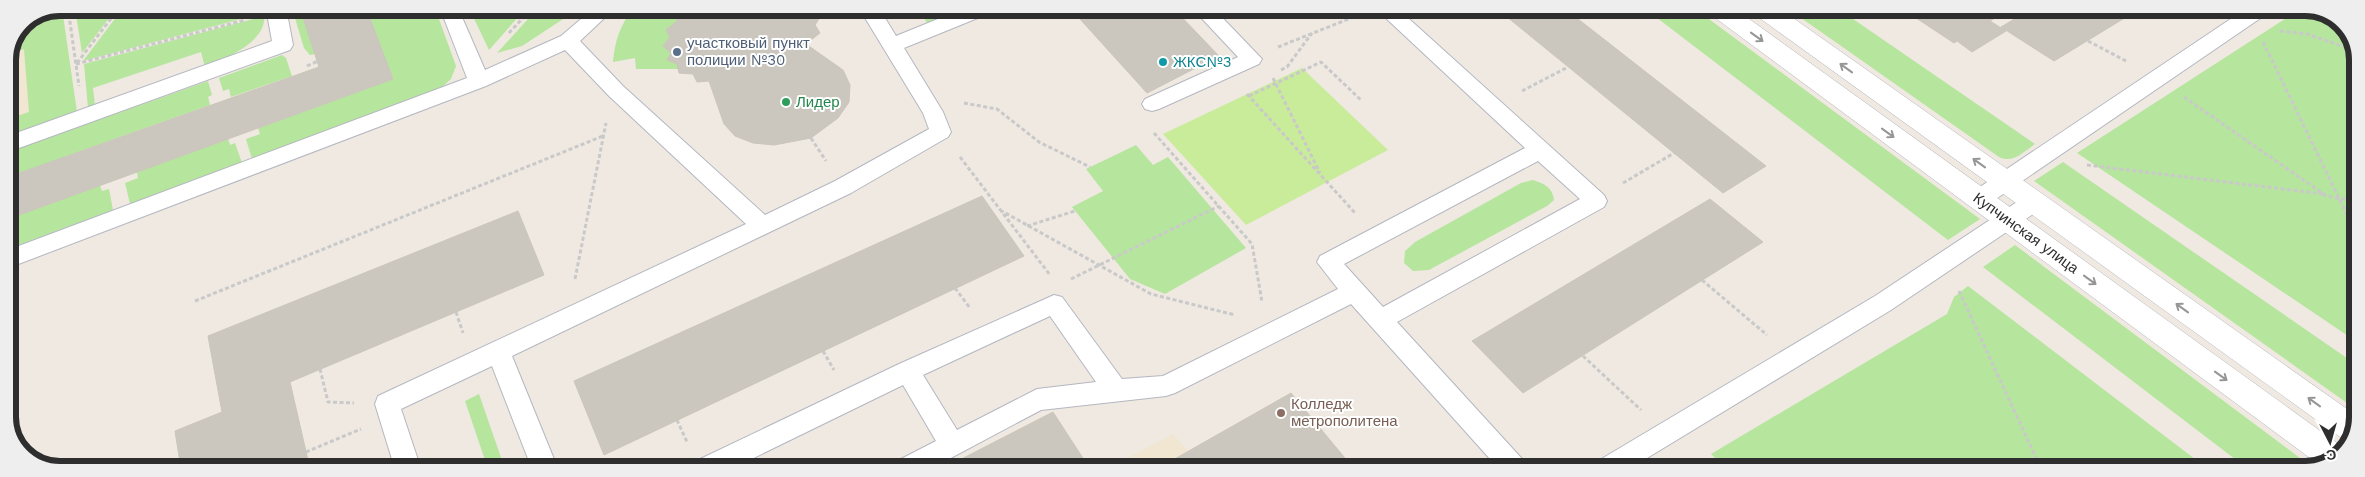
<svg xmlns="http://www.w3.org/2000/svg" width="2365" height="477" font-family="'Work Sans',sans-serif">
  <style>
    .education { fill: #f0e6d1 }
    .green { fill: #b6e59e }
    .pitch { fill: #c9ec9a }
    .building { fill: #cbc7bf; stroke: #cbc5ba }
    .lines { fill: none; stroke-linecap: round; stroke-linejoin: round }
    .lane-casing { stroke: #b4b7c1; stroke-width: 2 }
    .street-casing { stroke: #b4b7c1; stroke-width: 1 }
    .path { stroke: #c9c9c9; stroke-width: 3; stroke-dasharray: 4 2.5; stroke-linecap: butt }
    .lane { fill: #fff; fill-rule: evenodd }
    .street { fill: #fff; fill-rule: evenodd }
    .oneway { stroke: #969696 }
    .service-dot { fill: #5c6f8a; stroke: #fff; stroke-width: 2 }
    .culture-dot { fill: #0f9aa8; stroke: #fff; stroke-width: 2 }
    .leisure-dot { fill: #2e9e5b; stroke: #fff; stroke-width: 2 }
    .education-dot { fill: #8d6e63; stroke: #fff; stroke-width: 2 }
    .labels { text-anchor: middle; stroke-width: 4; stroke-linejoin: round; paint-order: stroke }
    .service-label { font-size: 15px; fill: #4e5e75; stroke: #fff; text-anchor: start }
    .culture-label { font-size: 15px; fill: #0d838f; stroke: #fff; text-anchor: start }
    .leisure-label { font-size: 15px; fill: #27864d; stroke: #fff; text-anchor: start }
    .street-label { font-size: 15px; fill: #2e2e2e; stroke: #fff }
    .education-label { font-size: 15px; fill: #785e54; stroke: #fff; text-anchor: start }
    .rim { fill: none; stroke: #2e2e2e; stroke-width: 6 }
  </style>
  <rect width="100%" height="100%" fill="#efe9e1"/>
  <path class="education" d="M32 19 44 120 8 132V60L23 23Z
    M1291 393 1354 469H1106L1173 434 1188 451Z"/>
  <path class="green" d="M62 8 77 112 8 136V119L29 112 24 49 11 53 23 23Z
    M75 8H117L82 53Z
    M123 8H262L264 13 83 61Z
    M292 8H300L315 54 310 55 304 48Z
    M366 8H435L456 66 451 79 439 90 252 159 246 139 260 134 258 128 393 79Z
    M469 8H526L489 50Z
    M538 8H580L522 46 497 53Z
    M633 8H664L663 9 677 13V21L666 30 670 37 663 46 671 53 667 60 678 64V69H636L635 58 613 62C615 40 620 26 633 8Z
    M917 8H968L928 24Z
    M1644 8H1694L1980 219 1948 240Z
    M1787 8H1837L2035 144C2023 152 2013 164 1999 157Z
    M2302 8H2314L2342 23 2357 54V342L2077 153Z
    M264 16C267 42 224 59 205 67L201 52 93 88 95 106 88 108 84 64Z
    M282 55 286 58 292 76 231 97 229 89 223 91 219 78Z
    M208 81 212 95 208 97 210 105 8 177V152Z
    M228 138 230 145 235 143 242 163 130 204 125 183 138 178 137 172Z
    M1136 145 1153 165 1168 157 1246 248 1165 294 1130 279 1072 207 1103 191 1086 169Z
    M2063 162 2357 365V410L2034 181Z
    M1533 180C1545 184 1552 187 1554 200L1547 206 1429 270 1413 271 1404 263 1405 251 1415 242 1521 183Z
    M100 185 102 191 109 189 113 210 8 249V219Z
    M2015 245 2312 467 2305 469H2248L1983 267Z
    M1968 286 2208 469H1727L1711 454 1947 314 1954 297Z
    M479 394 505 469H488L465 401Z"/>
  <path class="pitch" d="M1302 68 1388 150 1246 225 1163 134Z"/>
  <path class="building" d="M300 8H366L393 79 8 219V177L319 67Z
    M678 8H826L815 25 820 33 806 44 843 70 850 85 849 102 838 118 811 138 774 145 753 143 735 136 724 124 709 81 697 82 693 74 679 73 677 64 667 60 671 53 663 46 670 37 666 30 677 21Z
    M1070 8H1173L1219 56 1147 93Z
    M1496 8H1564L1766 166 1723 193Z
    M1901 8H2011L1990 21 2006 31 1972 52 1957 41 1954 43Z
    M2033 8H2141L2054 61 2001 27Z
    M982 196 1024 256 604 455 574 381Z
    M1710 199 1763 242 1523 393 1472 341Z
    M518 211 544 275 290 382 310 469H181L175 431 222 412 208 336Z
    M1291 393 1354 469H1157Z
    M1053 412 1090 469H942Z"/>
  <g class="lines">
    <g class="lane-casing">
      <path id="lane" d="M266 8H286L293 45 290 50 8 152V136L272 41Z
        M440 8H458L485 70 561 36 594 8H615L580 41 623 86 765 215 835 181 929 129 923 113 859 8H879L896 36 965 8H993L990 13 904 48 943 112 951 132 948 137 851 193 512 356 558 469H532L492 366 401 409 421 469H395L375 404 378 396 746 224 609 96 565 50 486 86 8 268V250L467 78Z
        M1192 8H1213L1262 59 1259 64 1159 109 1152 111 1145 109 1142 104 1145 99 1238 57Z
        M1375 8H1397L1604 195 1607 201 1604 207 1397 322 1524 461 1528 469H1499L1351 304 1175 393 1166 396 1041 410 930 469H893L897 461 936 441 903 385 731 469H692L696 461 899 364 1054 295 1062 297 1122 379 1163 376 1338 289 1317 262 1320 256 1525 148ZM1538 161 1580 199 1383 307 1344 264ZM1050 316 1096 382 1037 389 957 430 923 375Z
        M2247 8H2270L2268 13 1987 205 1979 207 1971 205 1968 199 1971 193Z
        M2034 194 2042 196 2045 202 2042 208 1891 310 1629 469H1594L1598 461 1875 296 2026 196Z"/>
    </g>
    <g class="street-casing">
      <path id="street" d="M1706 8H1734L2344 448 2339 456 2318 464 1710 14Z
        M1750 8H1779L2357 416V426L2347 442 1754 14Z"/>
    </g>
    <path class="path" d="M68 8 79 86
      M2280 31 2307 34 2351 49 2353 47
      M509 33 532 8
      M2088 41 2128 62
      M2263 42 2357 235
      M1278 47 1356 16
      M77 63 119 8
      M76 64 245 20
      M307 66 318 61
      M1281 70 1287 67 1312 33
      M1273 78 1320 173
      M1522 91 1568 67
      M1247 94 1356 214
      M1249 96 1321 62 1362 101
      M2184 97 2325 195 2339 199H2357
      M964 103 997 109 1039 142 1090 167
      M1154 133 1252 244 1262 302
      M811 138 826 161
      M960 157 1050 275
      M2087 165 2324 194
      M1623 183 1674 153
      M1000 210 1151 294 1235 315
      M1027 226 1075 211
      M575 279 606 123
      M1071 279 1219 206
      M1702 280 1767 335
      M955 288 970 308
      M1959 291 2041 469
      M195 301 603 136
      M456 312 463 333
      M823 351 834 370
      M1583 356 1641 410
      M320 369 328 402 354 403
      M677 420 687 442
      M306 452 361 429"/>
    <use href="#lane" class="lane"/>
    <use href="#street" class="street"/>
  </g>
  <defs><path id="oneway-shaft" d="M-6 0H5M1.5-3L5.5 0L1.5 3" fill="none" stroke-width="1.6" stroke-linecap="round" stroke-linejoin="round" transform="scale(1.25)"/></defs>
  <g class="oneway">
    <use href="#oneway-shaft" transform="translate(1757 37) rotate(36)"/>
    <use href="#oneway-shaft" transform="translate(1846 68) rotate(-144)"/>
    <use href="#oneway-shaft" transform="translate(1888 133) rotate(36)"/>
    <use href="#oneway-shaft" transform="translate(1979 163) rotate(-144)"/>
    <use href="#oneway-shaft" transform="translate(2090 280) rotate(36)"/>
    <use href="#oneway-shaft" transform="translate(2182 308) rotate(-144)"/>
    <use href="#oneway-shaft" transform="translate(2221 376) rotate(36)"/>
    <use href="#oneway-shaft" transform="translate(2314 402) rotate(-144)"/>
  </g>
  <circle class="service-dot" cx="677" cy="52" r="5"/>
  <circle class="culture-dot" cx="1163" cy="62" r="5"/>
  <circle class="leisure-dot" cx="786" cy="102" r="5"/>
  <circle class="education-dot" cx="1281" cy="413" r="5"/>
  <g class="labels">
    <g class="service-label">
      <text x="687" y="48">участковый пункт<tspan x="687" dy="17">полиции №30</tspan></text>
    </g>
    <g class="culture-label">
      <text x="1173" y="67">ЖКС№3</text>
    </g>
    <g class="leisure-label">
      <text x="796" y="107">Лидер</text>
    </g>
    <g class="street-label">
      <text transform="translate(2026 233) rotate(36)" y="5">Купчинская улица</text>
    </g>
    <g class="education-label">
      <text x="1291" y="409">Колледж<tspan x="1291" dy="17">метрополитена</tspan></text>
    </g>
  </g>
  <path d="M0 0H2365V477H0ZM60 16H2305A44 44 0 0 1 2349 60V417A44 44 0 0 1 2305 461H60A44 44 0 0 1 16 417V60A44 44 0 0 1 60 16Z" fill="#eee" fill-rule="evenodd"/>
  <path class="rim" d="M60 16H2305A44 44 0 0 1 2349 60V417A44 44 0 0 1 2305 461H60A44 44 0 0 1 16 417V60A44 44 0 0 1 60 16Z"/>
  <g transform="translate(2330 442) rotate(174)" stroke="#ffffff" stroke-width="4" paint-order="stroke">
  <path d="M0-4L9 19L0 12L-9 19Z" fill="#2e2e2e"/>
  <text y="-8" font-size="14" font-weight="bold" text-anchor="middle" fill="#2e2e2e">С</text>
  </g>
</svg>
